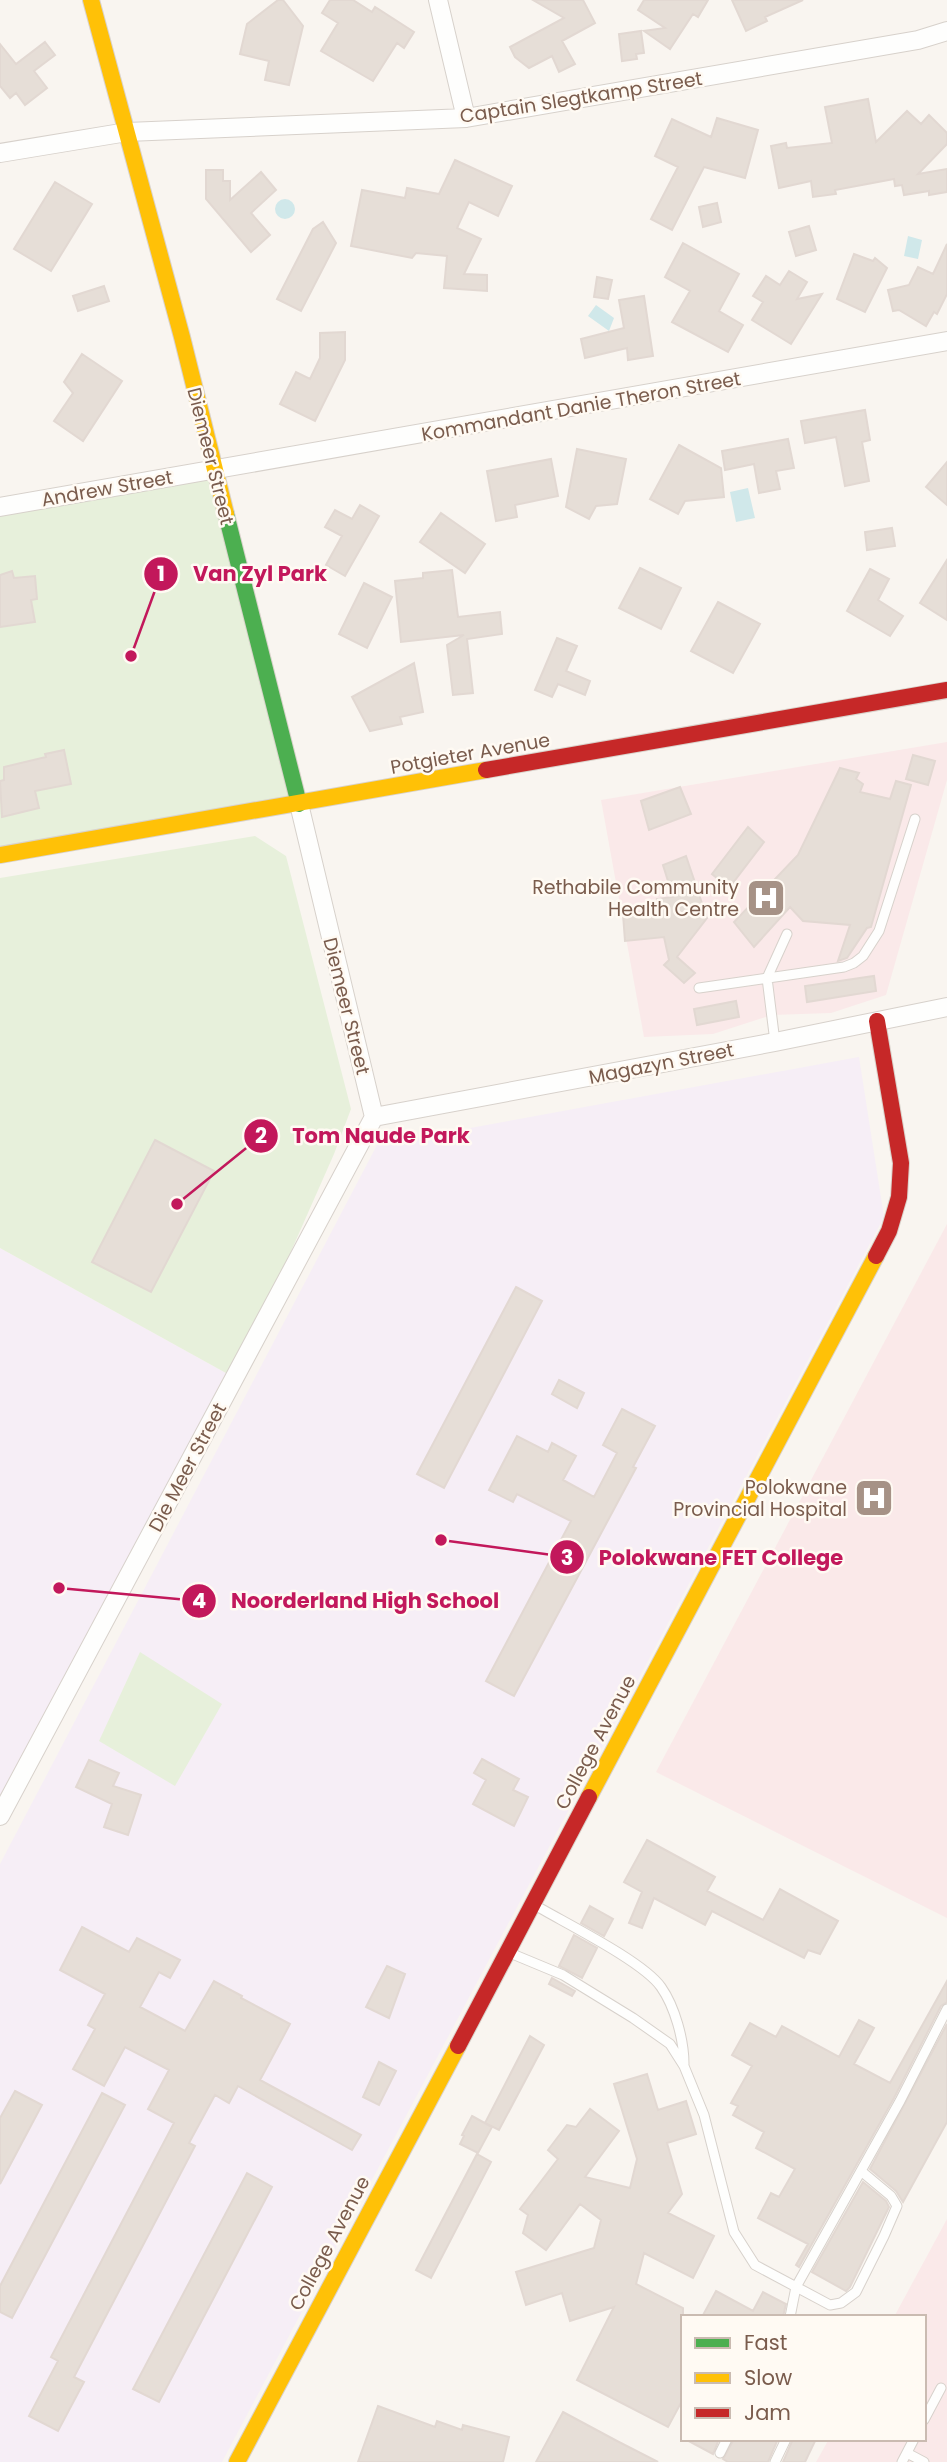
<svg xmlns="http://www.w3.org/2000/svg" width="947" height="2462" font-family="Poppins,sans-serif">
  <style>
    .education { fill: #f6eef6 }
    .medical { fill: #fae9e9 }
    .green { fill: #e7f0db }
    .water { fill: #d0e8ea }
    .building { fill: #e6ded7; stroke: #e2d8d2; stroke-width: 2 }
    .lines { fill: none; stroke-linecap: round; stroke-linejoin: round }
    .lane-casing { stroke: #d7d1cb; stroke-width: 11 }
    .street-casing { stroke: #d7d1cb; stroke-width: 20 }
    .fast-casing { stroke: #d9d2cb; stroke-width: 18 }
    .slow-casing { stroke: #d9d2cb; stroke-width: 18 }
    .jam-casing { stroke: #d9d2cb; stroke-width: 18 }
    .lane { stroke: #fefefd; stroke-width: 9 }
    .street { stroke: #fefefd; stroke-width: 18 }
    .fast { stroke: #4caf50; stroke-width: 16 }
    .slow { stroke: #ffc107; stroke-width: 16 }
    .jam { stroke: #c62828; stroke-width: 16 }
    .labels { text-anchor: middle; stroke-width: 5; stroke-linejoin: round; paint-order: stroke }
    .street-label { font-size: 19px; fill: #7a5c4d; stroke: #fffaf3 }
    .poi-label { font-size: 19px; fill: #7a5c4d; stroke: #fffaf3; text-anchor: end }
    .leader { fill: none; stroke: #c2185b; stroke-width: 2.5 }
    .callout-dot { fill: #c2185b; stroke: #fffaf3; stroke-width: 2.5 }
    .mark-label { font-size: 21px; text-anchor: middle; font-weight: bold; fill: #fff }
    .callout-label { font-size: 21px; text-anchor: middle; font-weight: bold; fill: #c2185b; stroke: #fffaf3; stroke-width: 5; stroke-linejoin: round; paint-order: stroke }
  </style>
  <rect width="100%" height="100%" fill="#f9f5f0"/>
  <path class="education" d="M859 1057 884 1217 222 2462H0V1864L377 1145Z
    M0 1248 235 1378 0 1797Z"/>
  <path class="medical" d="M947 742V780L886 995 831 1013 772 1015 713 1034 644 1037 601 800Z
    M947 1224V1918L656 1772Z
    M947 2219V2462H816L829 2439H924V2317H894Z"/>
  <path class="green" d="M215 470 299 804 0 855V507Z
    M255 836 286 856 351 1109 334 1154 235 1378 0 1248V878Z
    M140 1652 222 1704 175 1786 99 1741Z"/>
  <path class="water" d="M275 209a10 10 0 1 1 20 0a10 10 0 1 1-20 0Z
    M908 236 922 240 918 259 904 256Z
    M596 305 614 318 609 331 588 316Z
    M748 488 755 518 736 522 730 492Z"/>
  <path class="building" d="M278 0H283L303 26 289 85 265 80 269 61 240 54 247 24Z
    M330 0H353L372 12 375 7 414 32 404 48 397 43 373 81 321 51 338 23 322 13Z
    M533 0H583L595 23 562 41 575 64 559 72 552 56 529 68 515 57 510 47 564 18Z
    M644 0H708L698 17 693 14 670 49 644 31 665 28 638 10Z
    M732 0H803L765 17 767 21 746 31Z
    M641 31 644 53 636 54 637 59 622 61 619 34Z
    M45 42 55 55 34 71 47 88 25 105 16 93 10 98 0 86V44L16 64Z
    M868 99 876 142 907 111 921 124 929 115 947 133V144L918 174 947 169V192L929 195V191L904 195 902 185 895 186 894 179 835 190 836 194 813 197 811 181 779 188 771 146 786 143 787 148 832 143 825 107Z
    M717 118 758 130 745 178 704 167 672 230 651 219 678 167 655 156 672 119 711 137Z
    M455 160 512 186 498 216 469 202 457 228 481 239 464 274 487 275V291L444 288 447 256 416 253 412 258 351 246 362 190 405 198 407 188 439 194Z
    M206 170H223V181H230V200L261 172 276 190 251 213 270 235 251 252 206 199Z
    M55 182 92 204 51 271 14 249Z
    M717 203 721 222 703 227 699 207Z
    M323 222 336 243 301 311 277 299 313 229Z
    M809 226 816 250 796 256 789 232Z
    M683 243 739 274 719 311 743 325 728 352 672 322 690 291 665 277Z
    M947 244V294L937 314 934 312 926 326 899 310 893 311 888 290 909 285 918 267 933 274Z
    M854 254 873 261 875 258 887 268 865 312 837 299Z
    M789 271 807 282 797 299 822 294 791 344 752 320 763 302 753 296 766 276 780 285Z
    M597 277 612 280 608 299 594 297Z
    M104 286 109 301 78 311 73 296Z
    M644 296 653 356 628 360 627 348 585 358 581 339 624 328 619 300Z
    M345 332V360L315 421 280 404 296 372 310 379 320 358V333Z
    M82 354 122 381 83 441 54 421 73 393 64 382Z
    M865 410 870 440 862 442 869 481 845 486 836 437 805 443 801 421Z
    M788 439 794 468 776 471 780 489 759 493 754 464 725 470 722 451Z
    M679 445 721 468 724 497 685 501 678 514 650 499Z
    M577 449 626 459 617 504 596 506 589 519 566 507Z
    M551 459 558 496 515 505 517 517 496 521 487 471Z
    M947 462V505L926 487Z
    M360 505 379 516 345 576 326 565 342 536 325 527 335 510 352 519Z
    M441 513 485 544 465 573 420 542Z
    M892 528 895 546 867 550 865 532Z
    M947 560V620L920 603Z
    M640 568 681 588 661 629 619 608Z
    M870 569 889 579 878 600 903 616 890 636 847 611Z
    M452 570 458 617 500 612 502 634 467 639 473 693 453 695 447 645 464 635 401 642 395 581 423 578V573Z
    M12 571 14 578 35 576 37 599 31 600 35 622 0 627V575Z
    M364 583 392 597 367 648 339 634Z
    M718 602 760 624 733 673 691 651Z
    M557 638 577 646 566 671 590 681 585 695 558 684 552 697 535 690Z
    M414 663 423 712 400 717 402 724 370 731 352 697Z
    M64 750 71 784 35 791 39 808 2 817 0 781 4 780V767L46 757 45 754Z
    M913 755 935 761 928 785 906 779Z
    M840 768 859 773 856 779 863 784 860 792 890 799 896 781 911 785 871 927 867 928 847 958 838 961 850 925 803 921 790 907 754 947 734 922 798 855Z
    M680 787 691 814 649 830 641 801Z
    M748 827 764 842 729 888 712 874Z
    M686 856 707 918 677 957 695 973 684 983 664 965 669 960 664 937 625 941 623 914 659 911 657 899 673 897 663 865Z
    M874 976 876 991 807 1002 805 986Z
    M736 1001 739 1017 697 1025 694 1009Z
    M155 1140 214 1171 151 1292 92 1262Z
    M516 1287 542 1301 444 1488 417 1474Z
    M559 1380 584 1393 577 1408 552 1394Z
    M622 1409 655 1426 633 1467 636 1468 514 1696 486 1681 571 1521 517 1494 513 1502 489 1490 517 1436 548 1452 552 1443 576 1456 563 1480 594 1497 617 1453 603 1445Z
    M482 1759 519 1779 513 1790 528 1797 514 1826 473 1804 486 1780 474 1773Z
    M89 1760 119 1773 113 1786 141 1795 128 1835 104 1827 112 1804 76 1787Z
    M647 1840 715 1877 707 1891 763 1920 780 1889 838 1921 820 1954 808 1950 804 1958 712 1911 705 1925 654 1898 642 1928 629 1923 642 1892 624 1882Z
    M590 1906 613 1919 604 1936 581 1923Z
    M82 1927 129 1952 137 1938 180 1960 170 1978 159 1972 140 2007 185 2031 214 1981 242 1996 241 1998 290 2024 260 2080 361 2135 352 2150 238 2086 229 2103 215 2095 189 2143 195 2146 74 2377 84 2382 58 2431 29 2416 58 2361 51 2357 174 2123 148 2109 169 2070 125 2047 104 2086 73 2069 95 2029 88 2025 105 1994 60 1970Z
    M574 1935 597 1948 582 1978 559 1966Z
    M387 1966 405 1974 389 2018 366 2007Z
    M552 1978 575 1991 572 1996 549 1984Z
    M947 1981V2002L941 2006 894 2098 799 2267 796 2265 808 2244 758 2218 771 2193 779 2197 795 2169 756 2148 764 2132 733 2115 738 2106 731 2103 752 2066 732 2055 750 2023 776 2037 782 2026 839 2057 859 2020 874 2028 854 2064 890 2083Z
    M947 2024V2122L903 2202 896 2191 870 2169Z
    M530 2036 544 2045 499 2130 485 2123Z
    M379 2062 396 2071 379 2105 363 2097Z
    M647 2074 658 2110 686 2101 696 2134 667 2143 682 2194 668 2213 714 2236 693 2278 644 2253 636 2284 683 2308V2399L668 2427 577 2380 614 2307 570 2321 562 2293 526 2305 516 2272 594 2248 601 2220 580 2204 546 2250 523 2233 528 2215 520 2209 558 2159 548 2150 567 2125 576 2127 590 2109 619 2131 585 2177 630 2188 637 2159 614 2084Z
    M15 2091 42 2105 0 2184V2118Z
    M102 2093 125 2105 12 2318 0 2312V2286Z
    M472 2116 492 2127 478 2153 460 2144 464 2136 462 2135Z
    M477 2154 491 2162 431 2278 416 2270Z
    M247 2173 272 2187 159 2402 133 2389Z
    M863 2182 886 2201 889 2207 850 2287 846 2291 812 2272Z
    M716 2291 753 2311 763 2292 786 2304 783 2317H702Z
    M378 2406 435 2427 437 2421 462 2430 463 2425 509 2437 503 2462H358Z
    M563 2412 617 2441 658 2462H536Z
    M685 2439H719L713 2454Z
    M734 2439H778L768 2462H728L723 2459Z
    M793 2439H816L805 2462H783Z"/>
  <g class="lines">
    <g class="lane-casing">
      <path id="lane" d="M699 988 844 967 854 963 863 956 879 931 915 819
        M775 1042 767 978 787 934
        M533 1904C563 1922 643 1961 661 1987 675 2007 684 2040 684 2064
        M510 1953 563 1975 633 2018 670 2044 684 2066 704 2115 734 2232 755 2265 830 2305 841 2303 856 2292 884 2236 897 2206 891 2196 861 2171
        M790 2317 796 2287 900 2101 947 2009
        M924 2420 941 2388
        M720 2453 727 2439
        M907 2453 924 2462
        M775 2462 786 2439
        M902 2462 914 2439"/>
    </g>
    <g class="street-casing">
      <path id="street" d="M438 0 466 118
        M0 153 127 132 466 118 918 40 947 31
        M0 507 947 341
        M299 804 374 1117
        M374 1117 775 1042 947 1007
        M0 1816 374 1117"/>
    </g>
    <g class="fast-casing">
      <path id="fast" d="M226 514 299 804"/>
    </g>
    <g class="slow-casing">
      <path id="slow" d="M91 0 182 337 226 514
        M0 855 486 770
        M589 1797 876 1256
        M237 2462 458 2046"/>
    </g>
    <g class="jam-casing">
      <path id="jam" d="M486 770 947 690
        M876 1256 889 1231 899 1197 901 1163 877 1021
        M458 2046 589 1797"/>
    </g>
    <use href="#lane" class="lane"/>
    <use href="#street" class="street"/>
    <use href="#fast" class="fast"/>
    <use href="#slow" class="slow"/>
    <use href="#jam" class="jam"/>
  </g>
  <defs>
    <g id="hospital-square" transform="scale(2.0125)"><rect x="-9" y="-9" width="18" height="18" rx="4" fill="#a69286" stroke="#fffaf3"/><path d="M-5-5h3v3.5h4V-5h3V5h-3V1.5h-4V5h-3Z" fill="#fff"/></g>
  </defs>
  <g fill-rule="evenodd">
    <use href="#hospital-square" x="766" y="898"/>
    <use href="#hospital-square" x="874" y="1498"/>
  </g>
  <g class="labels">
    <g class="street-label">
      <text transform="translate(581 97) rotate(-9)" y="7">Captain Slegtkamp Street</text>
      <text transform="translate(581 406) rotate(-10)" y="7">Kommandant Danie Theron Street</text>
      <text transform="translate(211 456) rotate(76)" y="7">Diemeer Street</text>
      <text transform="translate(107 488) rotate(-10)" y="7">Andrew Street</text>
      <text transform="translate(470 753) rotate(-10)" y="7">Potgieter Avenue</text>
      <text transform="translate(347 1006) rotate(76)" y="7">Diemeer Street</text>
      <text transform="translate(661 1063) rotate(-11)" y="7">Magazyn Street</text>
      <text transform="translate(187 1467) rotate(-62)" y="7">Die Meer Street</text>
      <text transform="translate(595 1742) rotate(-62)" y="7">College Avenue</text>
      <text transform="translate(329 2243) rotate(-62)" y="7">College Avenue</text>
    </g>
    <g class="poi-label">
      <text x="739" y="894">Rethabile Community<tspan x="739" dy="22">Health Centre</tspan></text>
      <text x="847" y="1494">Polokwane<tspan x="847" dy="22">Provincial Hospital</tspan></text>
    </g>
  </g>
  <path class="leader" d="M131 656L161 574M177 1204L261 1136M441 1540L567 1557M59 1588L199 1601"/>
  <g class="callout-dot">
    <circle cx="131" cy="656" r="7"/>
    <circle cx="177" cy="1204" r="7"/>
    <circle cx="441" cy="1540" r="7"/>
    <circle cx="59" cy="1588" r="7"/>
    <circle cx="161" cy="574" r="18"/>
    <circle cx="261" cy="1136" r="18"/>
    <circle cx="567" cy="1557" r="18"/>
    <circle cx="199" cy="1601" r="18"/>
  </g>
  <g class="mark-label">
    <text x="161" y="581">1</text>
    <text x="261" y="1143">2</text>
    <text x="567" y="1565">3</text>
    <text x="199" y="1608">4</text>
  </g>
  <g class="callout-label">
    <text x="260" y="581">Van Zyl Park</text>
    <text x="381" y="1143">Tom Naude Park</text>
    <text x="721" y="1565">Polokwane FET College</text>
    <text x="365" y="1608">Noorderland High School</text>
  </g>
  <rect x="681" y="2315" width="245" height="126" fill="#fffaf3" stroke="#cabbb1" stroke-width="2"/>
  <rect x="695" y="2338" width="35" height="10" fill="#4caf50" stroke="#cabbb1" stroke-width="2"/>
  <text x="744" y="2350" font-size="21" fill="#7a5c4d">Fast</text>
  <rect x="695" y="2373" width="35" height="10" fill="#ffc107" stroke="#cabbb1" stroke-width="2"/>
  <text x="744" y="2385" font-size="21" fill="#7a5c4d">Slow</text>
  <rect x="695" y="2408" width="35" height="10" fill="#c62828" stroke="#cabbb1" stroke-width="2"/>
  <text x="744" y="2420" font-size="21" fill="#7a5c4d">Jam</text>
</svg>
